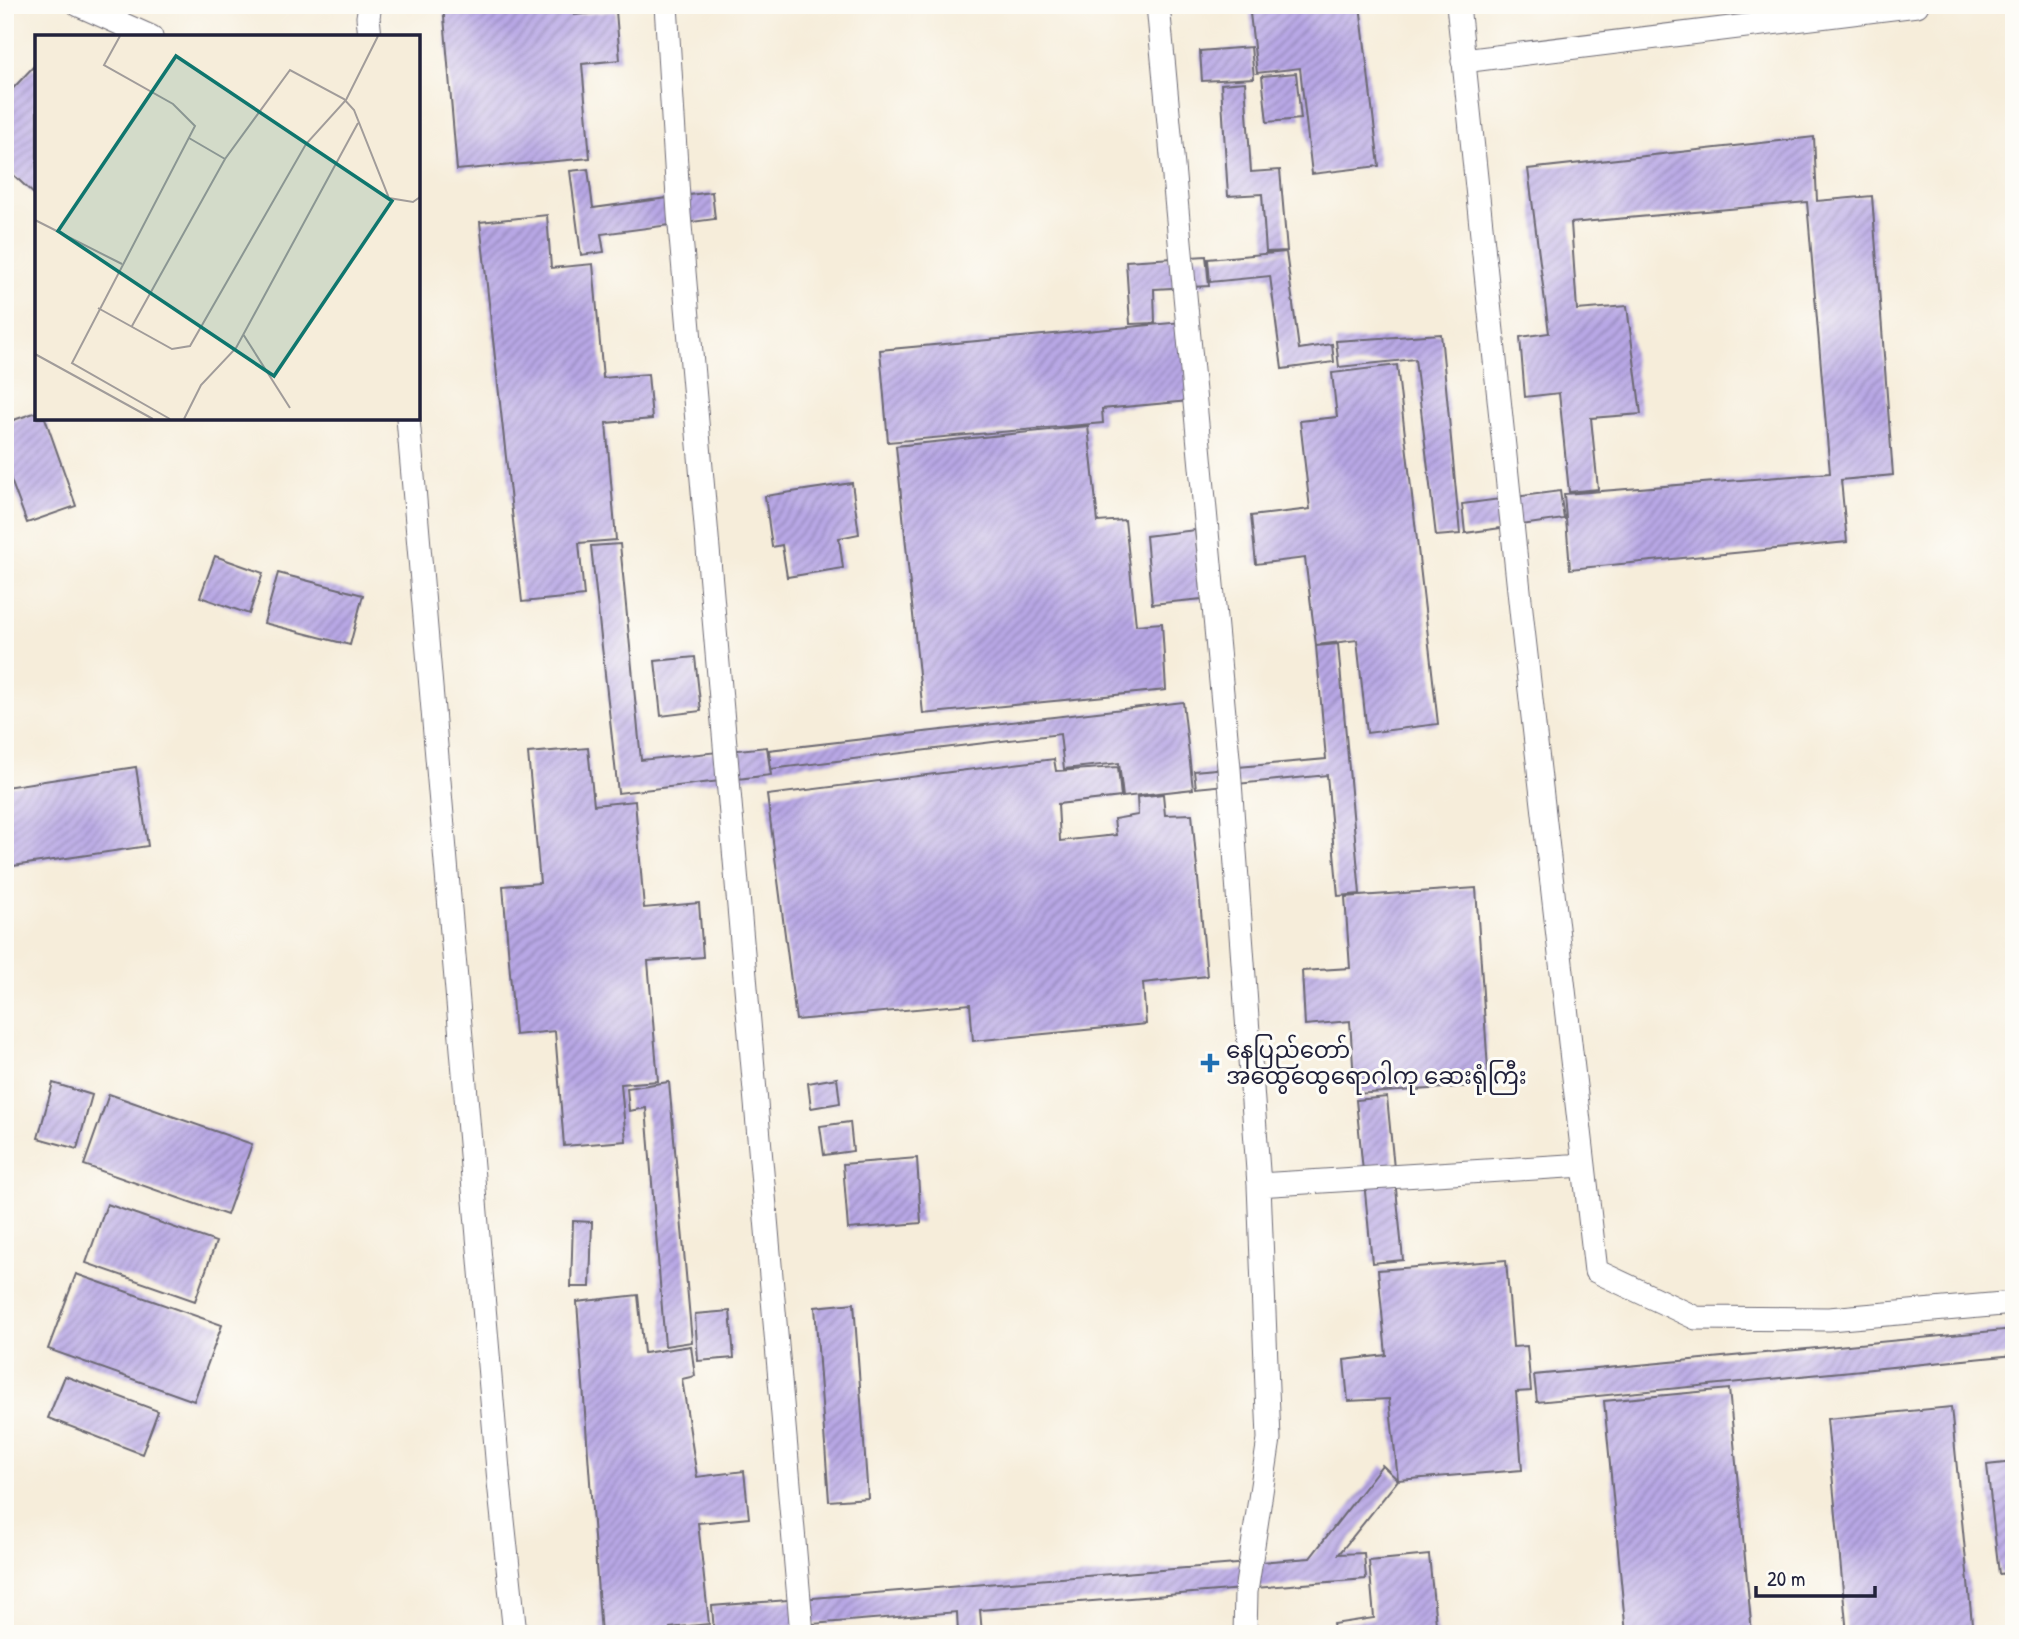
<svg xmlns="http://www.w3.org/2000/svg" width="2019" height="1639" font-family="'Patrick Hand','Noto Sans Myanmar',sans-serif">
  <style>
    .building { fill: url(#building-hatch) }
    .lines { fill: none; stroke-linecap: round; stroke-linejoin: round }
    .service-casing { stroke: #6c6973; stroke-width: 25 }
    .service { stroke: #fff; stroke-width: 23 }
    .poi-dot { fill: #1f6fb2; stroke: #fdfcf7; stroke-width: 2.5 }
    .labels { text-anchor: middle; stroke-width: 6; stroke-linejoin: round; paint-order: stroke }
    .poi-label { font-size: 23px; fill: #22223b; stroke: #fdfcf7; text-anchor: start }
    .inset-road { fill: none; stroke: #a19c9a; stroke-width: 2 }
    .view { fill: #0f766e; fill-opacity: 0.15; stroke: #0f766e; stroke-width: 3.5 }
    .inset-edge { fill: none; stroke: #22223b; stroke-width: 3.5 }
  </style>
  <defs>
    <pattern id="building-hatch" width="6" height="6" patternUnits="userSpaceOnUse" patternTransform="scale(1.75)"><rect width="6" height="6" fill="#b8a7e5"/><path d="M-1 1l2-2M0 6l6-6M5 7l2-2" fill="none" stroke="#9588bb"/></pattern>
  </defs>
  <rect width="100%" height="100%" fill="#fdfcf7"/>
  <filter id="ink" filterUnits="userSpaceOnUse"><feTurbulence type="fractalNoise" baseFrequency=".0143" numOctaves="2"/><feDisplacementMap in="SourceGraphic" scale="14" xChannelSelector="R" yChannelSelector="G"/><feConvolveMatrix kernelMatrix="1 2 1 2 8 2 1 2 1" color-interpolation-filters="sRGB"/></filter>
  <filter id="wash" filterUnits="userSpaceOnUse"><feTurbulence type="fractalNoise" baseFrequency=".00686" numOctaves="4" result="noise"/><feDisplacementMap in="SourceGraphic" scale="28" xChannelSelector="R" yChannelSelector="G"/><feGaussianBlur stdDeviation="1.57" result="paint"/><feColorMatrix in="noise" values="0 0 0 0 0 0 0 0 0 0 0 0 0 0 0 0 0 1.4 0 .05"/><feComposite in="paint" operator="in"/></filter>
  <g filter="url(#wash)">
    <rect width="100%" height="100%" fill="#f6edda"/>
    <g id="blocks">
      <path class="building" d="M443 5H573L574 15 616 11 620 60 582 64 590 158 457 170Z
        M1249 5H1360L1379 166 1312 174 1300 68 1257 73Z
        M1251 47 1254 78 1202 81 1200 51Z
        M33 67 37 71V197L5 167V97Z
        M1296 73 1301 119 1267 122 1262 76Z
        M1245 82 1251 172 1280 170 1287 251 1266 252 1262 194 1228 196 1221 84Z
        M1814 137 1817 201 1872 196 1893 475 1841 480 1847 542 1570 569 1564 494 1830 473 1807 202 1571 223 1577 310 1627 306 1641 414 1591 418 1598 489 1569 492 1559 393 1525 397 1520 337 1549 333 1528 169Z
        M588 169 593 208 712 192 715 219 601 234 604 252 581 255 570 171Z
        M547 215 551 268 593 264 603 378 648 374 652 419 606 423 616 540 579 543 584 596 522 602 480 222Z
        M1286 252 1299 349 1332 344 1334 362 1282 369 1270 276 1210 282 1208 259Z
        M1206 256 1209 286 1154 289 1155 323 1130 324 1126 261Z
        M1182 322 1189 401 1102 409 1103 423 888 442 880 350Z
        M1441 334 1460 534 1436 536 1415 359 1339 367 1336 341Z
        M1397 365 1438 724 1367 733 1357 640 1316 645 1305 558 1256 564 1251 516 1310 509 1300 421 1337 417 1332 373Z
        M37 412V418H45L76 506 27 523 5 464V423Z
        M1088 426 1098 522 1125 520 1136 625 1162 623 1166 690 923 714 896 446Z
        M852 483 859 534 839 538 843 568 787 577 782 545 772 547 765 496Z
        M1560 491 1564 519 1465 533 1462 504Z
        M1195 530 1202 599 1152 604 1146 536Z
        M620 544 641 760 767 747 771 775 618 793 591 546Z
        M215 556 263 573 249 614 200 597Z
        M278 573 363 595 350 645 264 623Z
        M1338 644 1360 894 1338 896 1327 775 1196 788 1194 771 1326 759 1316 646Z
        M695 657 701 711 661 716 655 661Z
        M1183 702 1193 789 1123 797 1119 763 1064 769 1060 734 771 769 769 750Z
        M588 748 594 805 635 801 644 908 699 903 703 957 648 961 658 1081 621 1084 626 1141 564 1146 555 1031 515 1035 503 886 540 883 528 753Z
        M1054 759 1056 771 1118 767 1121 797 1058 804 1060 841 1116 835 1114 819 1138 815 1137 797 1163 794 1165 815 1192 814 1207 976 1143 983 1146 1024 973 1041 970 1004 796 1020 767 795Z
        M136 767 148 846 6 867 5 787Z
        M1476 888 1489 1085 1355 1094 1350 1021 1305 1025 1302 971 1350 968 1345 897Z
        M837 1078 840 1103 811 1108 808 1083Z
        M669 1082 692 1342 665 1346 646 1108 629 1111 627 1088Z
        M53 1083 92 1095 77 1149 38 1138Z
        M109 1094 252 1144 227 1215 84 1165Z
        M1387 1097 1403 1260 1372 1263 1356 1100Z
        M850 1122 853 1151 824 1155 820 1126Z
        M917 1158 921 1223 848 1229 843 1164Z
        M107 1204 216 1242 195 1301 86 1263Z
        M573 1221 592 1222 590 1287H571Z
        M1506 1260 1513 1347 1527 1346 1531 1391 1516 1392 1522 1470 1398 1480 1389 1399 1348 1401 1344 1360 1386 1355 1378 1270Z
        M76 1274 222 1325 194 1401 48 1349Z
        M638 1295 644 1353 691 1346 695 1376 682 1379 697 1477 744 1471 749 1518 698 1523 709 1624 670 1628 671 1634H601L577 1302Z
        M854 1303 868 1498 829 1501 815 1307Z
        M730 1311 734 1358 698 1361 695 1314Z
        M2014 1329V1355L1537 1402 1534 1375Z
        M65 1376 158 1411 142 1454 48 1418Z
        M1729 1389 1752 1633 1626 1634 1604 1401Z
        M1951 1407 1973 1634H1847L1827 1419Z
        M2014 1462V1572L1999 1574 1987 1465Z
        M1382 1465 1398 1480 1339 1554 1364 1553 1366 1579 980 1610 982 1634H958L957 1612 714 1632 712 1606 1310 1558Z
        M1429 1555 1437 1634H1335L1333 1624 1374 1618 1369 1561Z"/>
    </g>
  </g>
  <g filter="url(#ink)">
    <use href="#blocks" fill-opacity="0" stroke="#6c6973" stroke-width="2"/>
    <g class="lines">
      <g class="service-casing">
        <path id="service" d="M79 5 151 37
          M370 5 368 17 370 37
          M666 5 679 214 802 1634
          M1158 5 1229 768 1259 1185 1269 1439 1246 1592 1245 1634
          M1458 5 1523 629 1596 1271 1696 1318 1829 1319 2014 1303
          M1463 61 1917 5
          M408 418 499 1482 515 1634
          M1259 1185 1584 1165"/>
      </g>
      <use href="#service" class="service"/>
    </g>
  </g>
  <path class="poi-dot" d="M1206.5 1052.5h7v7h7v7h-7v7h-7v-7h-7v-7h7z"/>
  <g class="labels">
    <g class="poi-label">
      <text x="1226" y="1058">နေပြည်တော်<tspan x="1226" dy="26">အထွေထွေရောဂါကု ဆေးရုံကြီး</tspan></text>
    </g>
  </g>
  <g transform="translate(35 35)">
    <rect width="385" height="385" fill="#f6edda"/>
    <path class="inset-road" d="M85 1 69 30 138 69 160 91 37 328 135 384M154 103 190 124M0 185 87 229M63 273 137 314 155 311 271 109 311 65 343 1M97 291 190 124 255 35 309 64 319 75 354 163 378 167 385 162M208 299 255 373M0 319 118 384M149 384 166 350 201 313 323 88"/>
    <path class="view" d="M141 21 357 166 239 341 23 196Z"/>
    <rect width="385" height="385" class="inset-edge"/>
  </g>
  <rect width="2019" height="1639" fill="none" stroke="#fdfcf7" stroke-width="28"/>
  <path d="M1756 1586v10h119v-10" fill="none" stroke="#22223b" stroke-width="3.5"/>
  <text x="1767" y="1586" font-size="21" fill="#22223b" stroke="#fdfcf7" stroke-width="5" paint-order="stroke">20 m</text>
</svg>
